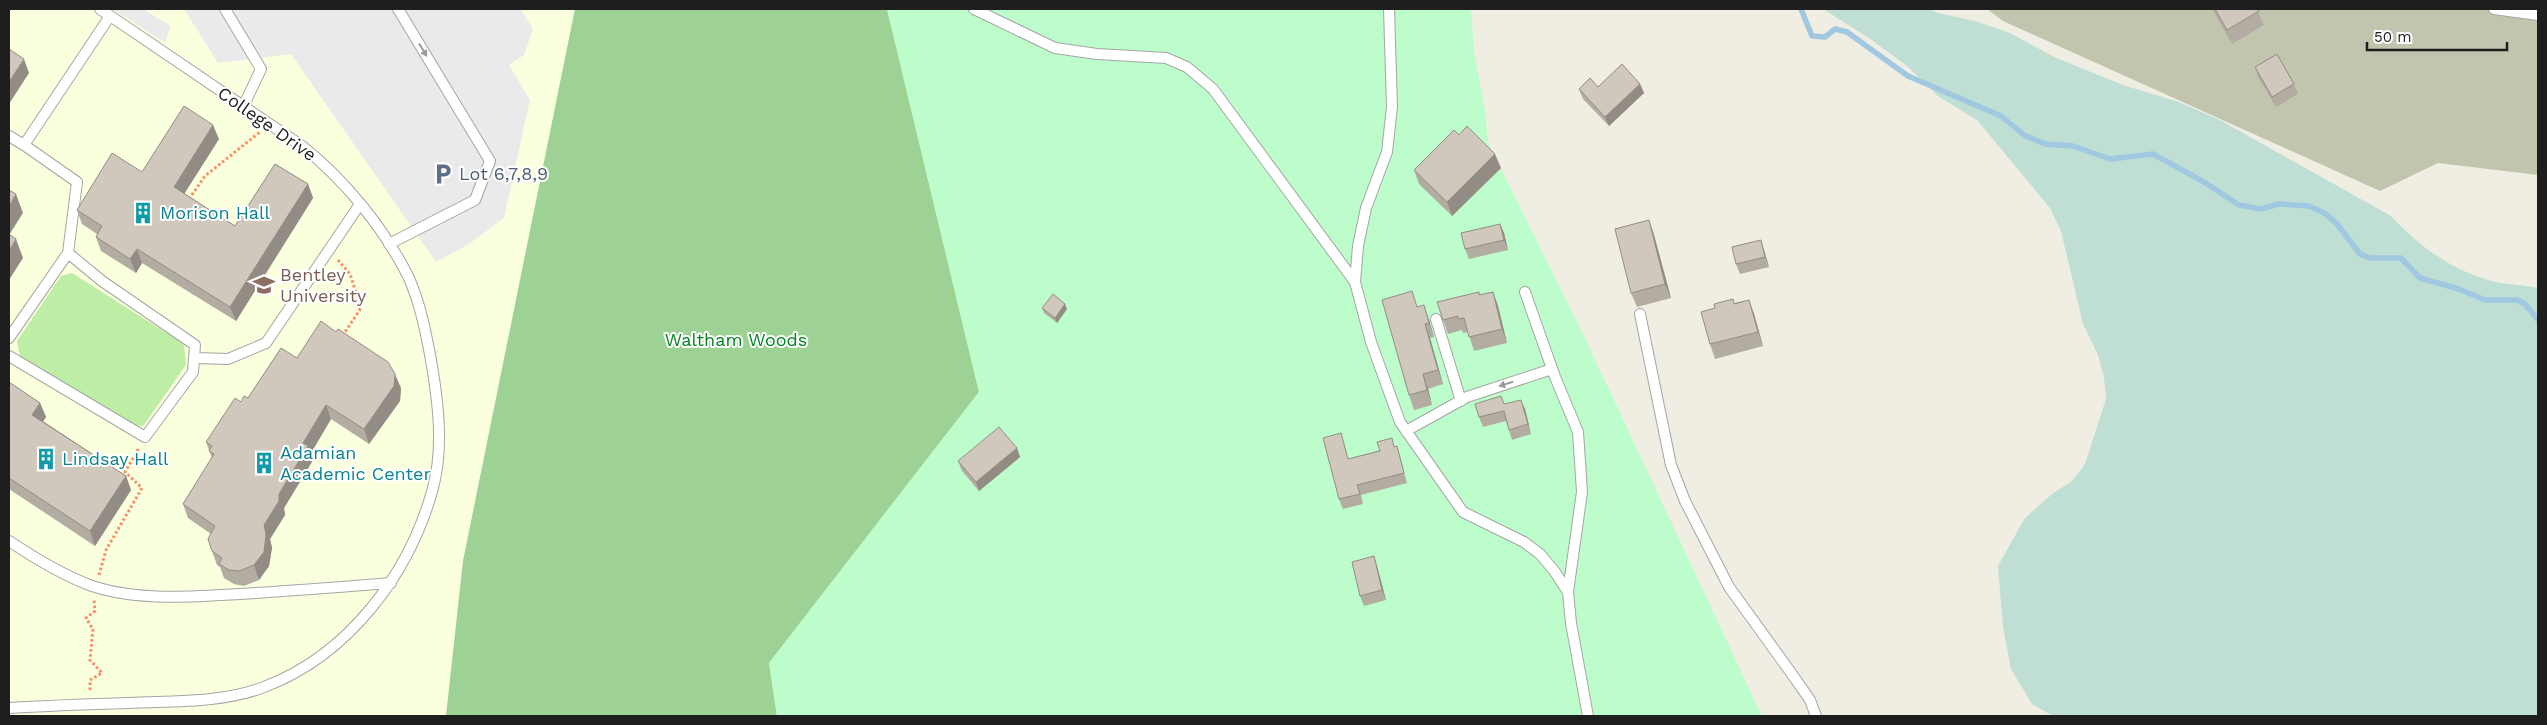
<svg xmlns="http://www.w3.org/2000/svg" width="2547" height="725" font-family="'Work Sans',sans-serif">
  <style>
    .education { fill: #faffdd }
    .construction { fill: #c1c5ae }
    .grass { fill: #beeea5 }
    .forest { fill: #9ed295 }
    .wetland { fill: #bfdfd5 }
    .park { fill: #bcfdcb }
    .parking { fill: #eaeaea }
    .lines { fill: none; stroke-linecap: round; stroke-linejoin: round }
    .stream { stroke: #a0c8e1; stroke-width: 5.5 }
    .service-casing { stroke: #a5a5a5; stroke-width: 12 }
    .path { stroke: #ff8b65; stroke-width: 3; stroke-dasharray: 2.5 2.5; stroke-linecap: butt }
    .service { stroke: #fff; stroke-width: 10 }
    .wall { fill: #b3aca2 }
    .shaded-wall { fill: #928c84 }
    .building { fill: #d0c8bc; stroke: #928c84 }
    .oneway { fill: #9a9a9a }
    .labels { text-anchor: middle; stroke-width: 4; stroke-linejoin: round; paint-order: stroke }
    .street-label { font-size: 18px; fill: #1e1e1e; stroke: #fff }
    .service-label { font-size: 18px; fill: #4e5e75; stroke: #fff; text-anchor: start }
    .culture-label { font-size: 18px; fill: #0d838f; stroke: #fff; text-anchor: start }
    .education-label { font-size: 18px; fill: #785e54; stroke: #fff; text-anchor: start }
    .park-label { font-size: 18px; fill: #038421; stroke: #fff }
  </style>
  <rect width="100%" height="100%" fill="#f0ede3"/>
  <path class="education" d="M9 9H575L463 561 446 716H9Z"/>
  <path class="construction" d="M1987 9H2538V175L2438 163 2380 191 2003 21Z"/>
  <path class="grass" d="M72 273 184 344 186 365 144 425 131 428 20 356 17 341 61 276Z"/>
  <path class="forest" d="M575 9H887L979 392 769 663 777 716H446L463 561Z"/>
  <path class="wetland" d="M1823 9H1930L1938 13 1975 21 2010 33 2054 57 2123 85 2176 101 2218 119 2391 216C2418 245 2447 267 2485 279 2502 285 2521 284 2538 288V716H2053L2032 704 2011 669 2003 627 1998 566 2025 518 2052 494 2072 481 2085 464 2106 399 2104 377 2098 355 2083 324 2061 231 2050 208 1978 121 1938 96 1907 66 1872 40Z"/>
  <path class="park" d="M887 9H1471L1474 51 1485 110 1488 142 1584 336 1762 716H777L769 663 979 392Z"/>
  <path class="parking" d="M113 9H143L171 26 165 43Z
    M184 9H521L533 29 524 55 509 65 530 100 504 218 469 244 436 262 291 54 218 63Z"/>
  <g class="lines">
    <path class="stream" d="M1801 9 1812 36 1825 37 1835 29 1847 32 1908 76 2001 116 2024 135 2045 144 2073 146 2110 159 2153 154 2204 182 2239 205 2261 209 2279 204 2309 206 2326 214 2337 224 2360 254 2370 258H2401L2420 278 2459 289 2485 300H2517L2525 304 2538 320"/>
    <g class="service-casing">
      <path id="service" d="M225 9 261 69 243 107
        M974 9 1055 48 1097 54 1166 58 1187 67 1213 89 1355 282
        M1389 9 1392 107 1387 152 1366 208 1358 246 1355 282 1371 342 1400 422 1463 512 1524 542 1540 554 1555 572 1568 592
        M2494 9 2538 15
        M9 136 24 145 110 16
        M389 244 475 200 490 161 398 9
        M1525 292 1555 377 1578 432 1582 492 1568 592 1571 623 1588 716
        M1640 314 1671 465 1685 501 1729 587 1794 677 1810 700 1816 716
        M1436 319 1461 401
        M9 338 68 253 77 182 24 145
        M9 356 145 437 193 372 195 345 102 281 68 253
        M194 358 228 359 266 343 360 204
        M1406 431 1467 397 1552 369
        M9 541C36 559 62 575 92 586 138 601 192 597 240 594 290 591 340 587 391 583
        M9 708C57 705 107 704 155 702 191 701 231 700 264 687 349 655 410 573 433 488 444 447 438 401 431 360 426 333 420 302 408 276 383 227 345 180 302 146L100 9"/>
    </g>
    <path class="path" d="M189 199 205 176 260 132
      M338 260 350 274 361 308 343 335
      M99 575 106 550 142 488 125 472 139 448
      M90 690V680L102 673 90 660 93 629 86 618 95 611 94 600"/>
    <use href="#service" class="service"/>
  </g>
  <path class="wall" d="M2212 9H2257L2264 25 2232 44Z
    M2255 67 2294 84 2298 94 2276 107 2258 77Z
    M1640 84 1644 93 1609 126 1583 99 1579 89Z
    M1459 135 1501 168 1452 216 1419 184 1414 170Z
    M219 139 184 194 235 226 308 184 313 198 236 321 142 263 136 273 101 251 96 237 97 234 82 224 77 210 142 172Z
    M1649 220 1654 235 1671 298 1637 307 1631 293Z
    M1500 224 1504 233 1508 250 1469 259 1465 249Z
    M1764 250 1769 267 1740 274 1736 264Z
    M1493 292 1498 306 1507 343 1474 351 1468 332 1463 333 1462 330 1448 334 1443 320 1480 295Z
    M1749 300 1754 314 1763 346 1715 359 1710 344 1734 303Z
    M1418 307 1429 320 1434 337 1430 338 1443 384 1428 389 1432 405 1414 410 1409 395Z
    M1042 308 1067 309 1057 323 1044 313Z
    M297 358 401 388 400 401 369 444 331 419 311 453 313 460 284 508 285 515 270 539 272 548 269 566 259 580 244 586 234 584 224 578 220 567 217 565 212 551 211 534 188 518 183 504 212 458 206 442 241 402 248 398Z
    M9 382 40 403 46 417 43 421 126 476 131 490 95 546 9 489Z
    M1504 404 1525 409 1531 434 1512 440 1506 421 1483 427 1479 417Z
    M1344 443 1348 459 1395 446 1400 456 1407 483 1361 495 1363 504 1343 509 1339 499Z
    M1017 448 1020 457 979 491 962 471 958 461Z
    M1374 556 1377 566 1386 600 1364 606 1360 596Z"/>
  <path class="shaded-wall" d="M24 59 29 73 9 104V82Z
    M1640 84 1644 93 1609 126 1605 117Z
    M213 125 219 139 179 202 174 187Z
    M1495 154 1501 168 1452 216 1447 202Z
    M308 184 313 198 236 321 230 307Z
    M16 194 23 213 9 235V206Z
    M1649 220 1654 235 1671 298 1665 284Z
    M1500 224 1504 233 1508 250 1504 240Z
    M16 239 23 258 9 280V251Z
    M1761 240 1764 250 1769 267 1765 257Z
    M137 249 142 263 136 273 130 259Z
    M1493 292 1498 306 1507 343 1502 329Z
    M1749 300 1754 314 1763 346 1758 332Z
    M1065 304 1067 309 1057 323 1055 318Z
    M1424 305 1429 320 1434 337 1429 323Z
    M1425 324 1430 338 1443 384 1438 370Z
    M395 374 401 388 400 401 369 444 364 429Z
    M1423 374 1428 389 1432 405 1427 390Z
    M1521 400 1525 409 1531 434 1528 424Z
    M40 403 46 417 38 429 32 415Z
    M326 405 331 419 311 453 313 460 284 508 285 515 270 539 272 548 269 566 259 580 254 565 264 525 303 443Z
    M1017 448 1020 457 979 491 976 482Z
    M126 476 131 490 95 546 90 531Z
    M1374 556 1377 566 1386 600 1382 590Z"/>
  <path class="building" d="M2215 9H2257L2259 11 2227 30Z
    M9 49 24 59 9 82Z
    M2277 54 2294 84 2272 97 2255 67Z
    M1622 64 1640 84 1605 117 1579 89 1590 78 1598 87Z
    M184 106 213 125 174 187 235 226 275 164 308 184 230 307 137 249 130 259 96 237 102 226 77 210 112 153 142 172Z
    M1467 126 1495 154 1447 202 1414 170 1454 130 1459 135Z
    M9 190 16 194 9 206Z
    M1649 220 1665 284 1631 293 1615 229Z
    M1500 224 1504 240 1465 249 1461 233Z
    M9 234 16 239 9 251Z
    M1761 240 1765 257 1736 264 1732 247Z
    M1412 291 1417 307 1424 305 1429 323 1425 324 1438 370 1423 374 1427 390 1409 395 1382 300Z
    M1479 292V295L1493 292 1502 329 1469 337 1464 318 1458 319V316L1443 320 1437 302Z
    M1053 294 1065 304 1055 318 1042 308Z
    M1733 299 1734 304 1749 300 1758 332 1710 344 1701 312 1715 308 1714 304Z
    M321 321 336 332 338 329 388 362 395 374 394 386 364 429 326 405 303 443 308 446 279 494V501L264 525 266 534 264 552 254 565 239 571 229 570 219 564 222 558 212 551 208 539 215 526 183 504 214 454 209 451 212 446 206 442 235 398 241 402 244 396 248 398 281 348 297 358Z
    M9 382 40 403 32 415 126 476 90 531 9 478Z
    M1501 396 1504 404 1521 400 1528 424 1509 430 1504 411 1479 417 1475 404Z
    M999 427 1017 448 976 482 958 461Z
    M1341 433 1348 459 1380 451 1377 442 1392 438 1394 447 1397 446 1404 473 1357 485 1360 494 1339 499 1323 438Z
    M1374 556 1382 590 1360 596 1352 562Z"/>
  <defs><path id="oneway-solid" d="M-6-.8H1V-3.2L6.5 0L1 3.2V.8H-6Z" transform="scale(1.25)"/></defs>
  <g class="oneway">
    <use href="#oneway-solid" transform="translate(423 50) rotate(59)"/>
    <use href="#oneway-solid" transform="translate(1506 384) rotate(162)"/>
  </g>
  <defs>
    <g id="parking-bare" transform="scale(1.725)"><path d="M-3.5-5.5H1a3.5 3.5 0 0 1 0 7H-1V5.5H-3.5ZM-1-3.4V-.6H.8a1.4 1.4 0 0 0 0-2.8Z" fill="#5c6f8a" stroke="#fff" stroke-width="2.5" paint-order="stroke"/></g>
    <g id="building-bare" transform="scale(1.725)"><path d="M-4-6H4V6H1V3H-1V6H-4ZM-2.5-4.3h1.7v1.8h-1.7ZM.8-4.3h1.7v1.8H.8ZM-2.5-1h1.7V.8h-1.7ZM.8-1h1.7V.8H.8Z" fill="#0f9aa8" stroke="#fff" stroke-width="2.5" paint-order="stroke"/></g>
    <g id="university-bare" transform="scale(1.725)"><path d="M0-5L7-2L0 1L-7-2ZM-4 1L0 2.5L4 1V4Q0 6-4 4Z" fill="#8d6e63" stroke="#fff" stroke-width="2.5" paint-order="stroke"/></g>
  </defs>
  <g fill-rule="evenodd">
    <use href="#parking-bare" x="443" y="174"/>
    <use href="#building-bare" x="143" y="213"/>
    <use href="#university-bare" x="264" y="285"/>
    <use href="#building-bare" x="46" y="459"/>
    <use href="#building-bare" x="264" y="463"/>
  </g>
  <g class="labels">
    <g class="street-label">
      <text transform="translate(267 124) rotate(35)" y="6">College Drive</text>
    </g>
    <g class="service-label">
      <text x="459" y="180">Lot 6,7,8,9</text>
    </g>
    <g class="culture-label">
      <text x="160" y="219">Morison Hall</text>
      <text x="280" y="459">Adamian<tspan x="280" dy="21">Academic Center</tspan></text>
      <text x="62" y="465">Lindsay Hall</text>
    </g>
    <g class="education-label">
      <text x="280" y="281">Bentley<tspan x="280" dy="21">University</tspan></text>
    </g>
    <g class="park-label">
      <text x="736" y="346">Waltham Woods</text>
    </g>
  </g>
  <rect width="2547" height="725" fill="none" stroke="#1e1e1e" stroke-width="20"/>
  <path d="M2367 42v8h140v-8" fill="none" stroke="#1e1e1e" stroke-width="2.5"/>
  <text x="2374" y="42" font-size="15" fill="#1e1e1e" stroke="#ffffff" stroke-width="4" paint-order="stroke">50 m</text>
</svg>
